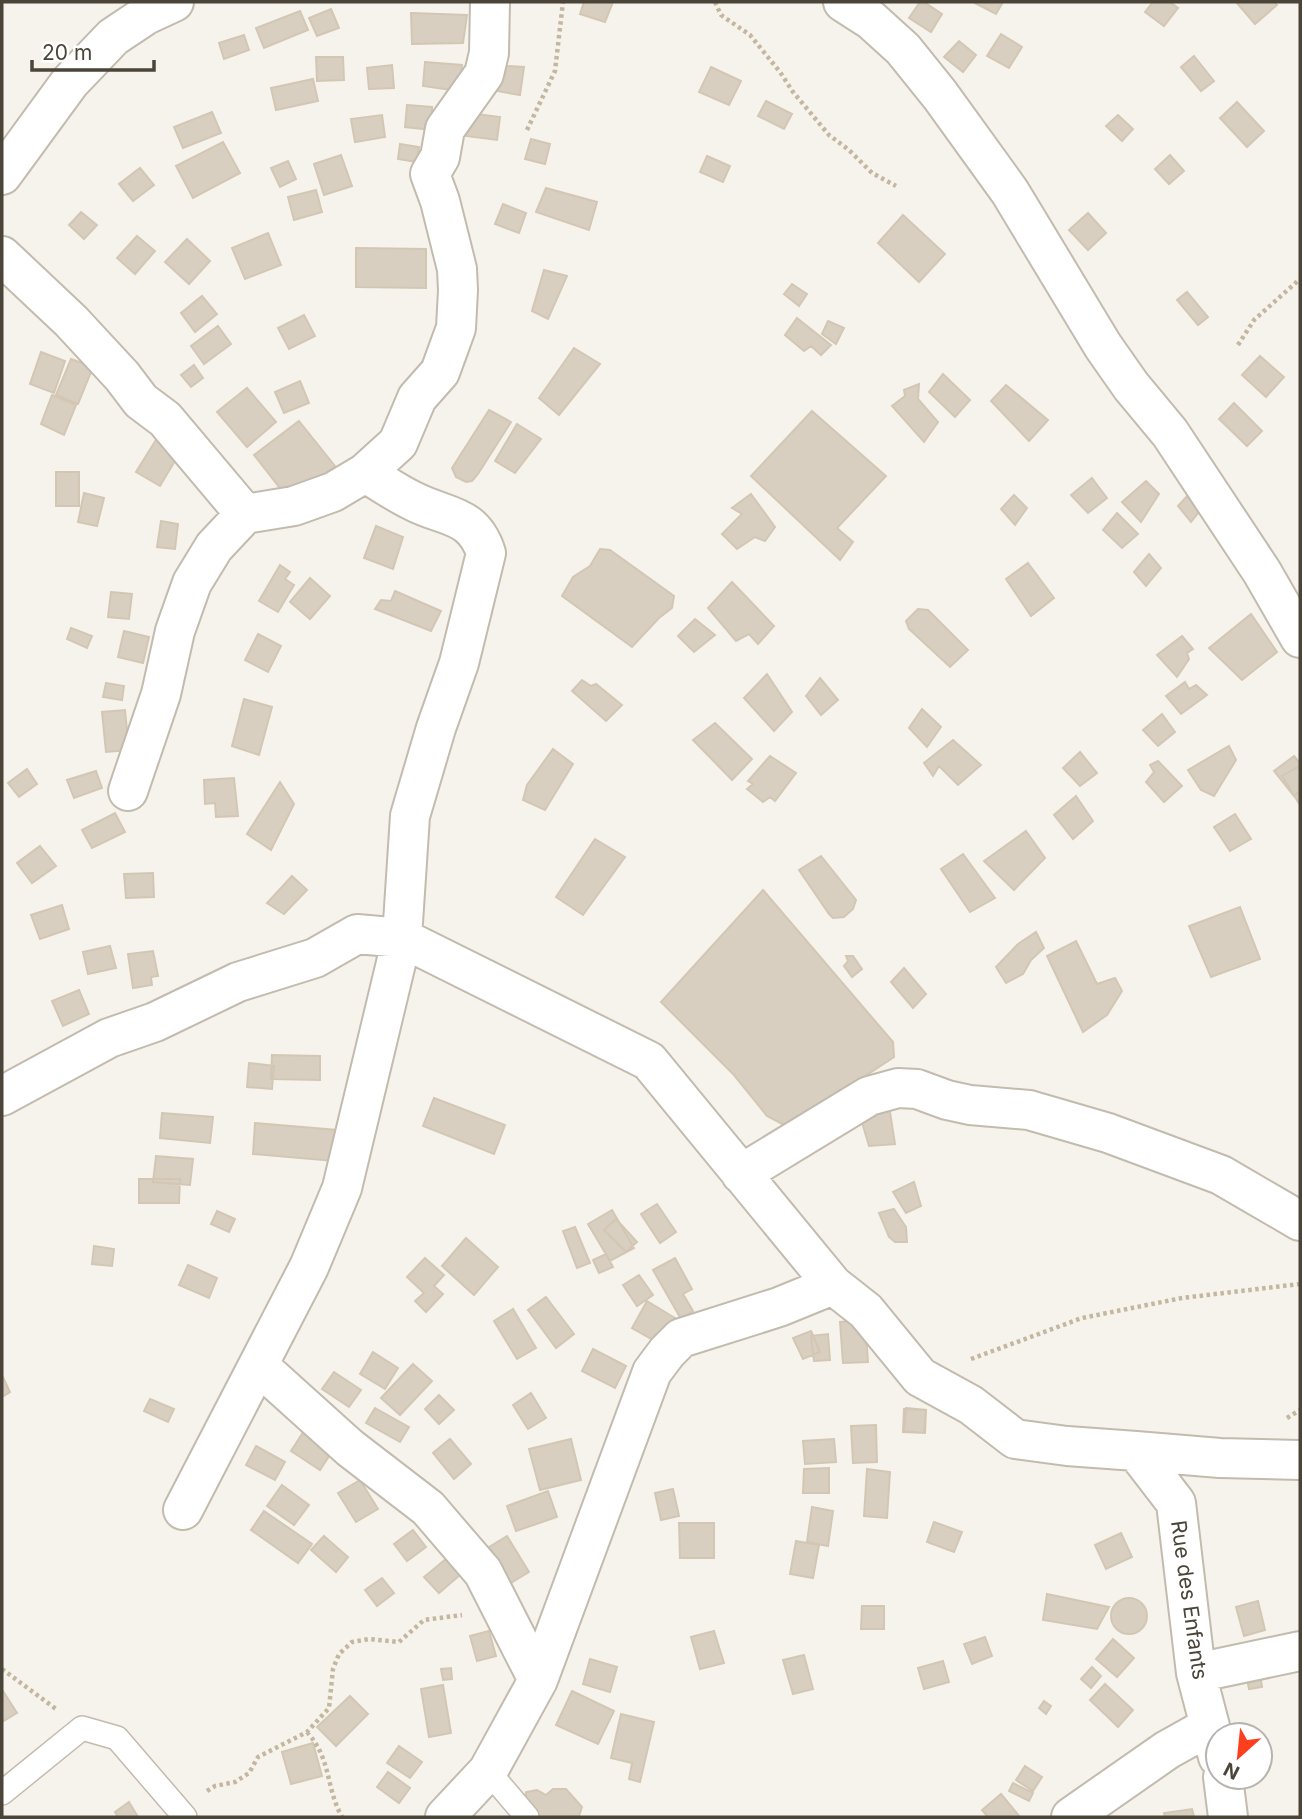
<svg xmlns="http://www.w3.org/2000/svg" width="1302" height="1819" font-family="Inter,sans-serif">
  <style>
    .building { fill: #d8cfc1; stroke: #d3c7b4; stroke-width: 2 }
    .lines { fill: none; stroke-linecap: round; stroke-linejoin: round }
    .lane-casing { stroke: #c2bbae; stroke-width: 26 }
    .street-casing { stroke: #c2bbae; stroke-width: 42 }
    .path { stroke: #c4b79f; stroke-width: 4.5; stroke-dasharray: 3.5 3.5; stroke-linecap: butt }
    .lane { stroke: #fff; stroke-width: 23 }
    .street { stroke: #fff; stroke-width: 38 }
    .labels { text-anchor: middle; stroke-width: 5; stroke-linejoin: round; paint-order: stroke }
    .street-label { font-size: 21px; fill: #4b4439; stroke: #fff }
  </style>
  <rect width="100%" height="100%" fill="#f6f3ec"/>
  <path class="building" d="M584 2H613L605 22 580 14Z
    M920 2H924L942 14 931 32 909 18Z
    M973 2H1003L996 14Z
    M1153 2H1170L1178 8 1164 26 1145 12Z
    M1236 2H1274L1277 5 1255 24Z
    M331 9 339 28 317 36 309 18Z
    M300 11 308 30 264 48 256 28Z
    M411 13 467 15 463 43 412 44Z
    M1001 34 1022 47 1009 68 987 56Z
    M244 35 249 50 224 59 219 43Z
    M959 41 976 55 963 72 944 57Z
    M1194 56 1214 81 1201 91 1181 67Z
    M316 57H343L344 80 317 81Z
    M425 62 462 65 459 91 423 86Z
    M472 64 524 67 520 95 474 87Z
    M392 65 394 88 369 89 367 68Z
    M711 67 741 81 729 105 699 92Z
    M313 79 318 101 276 110 271 88Z
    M766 101 792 114 784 129 758 116Z
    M1237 102 1264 131 1247 147 1220 118Z
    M407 105 432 107 431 130 405 127Z
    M212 112 221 133 183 148 174 127Z
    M461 112 500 117 497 140 458 135Z
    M382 115 385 137 355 142 351 119Z
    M1118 115 1133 129 1122 141 1106 126Z
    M531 139 550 144 545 164 525 159Z
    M223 142 240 173 193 198 176 166Z
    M400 144 419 147 417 162 398 159Z
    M341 155 352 186 324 195 314 164Z
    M1170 155 1184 171 1169 184 1155 169Z
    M707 156 730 166 723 182 700 172Z
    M288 161 296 179 280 187 271 168Z
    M140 168 154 185 133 201 119 184Z
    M546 188 597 202 589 230 536 212Z
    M316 190 322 212 294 220 288 197Z
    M503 204 526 213 519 233 495 224Z
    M81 212 97 225 84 239 69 225Z
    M1088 213 1106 233 1088 250 1069 230Z
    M903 215 945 254 919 282 878 243Z
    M268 233 281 265 245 279 232 248Z
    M137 236 155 251 135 274 117 258Z
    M187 239 210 261 189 284 165 262Z
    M356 248 426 249V288L356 287Z
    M544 270 567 276 548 319 532 311Z
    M792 284 807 294 799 306 784 294Z
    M1187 292 1208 317 1198 325 1177 300Z
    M202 296 217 314 195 332 181 313Z
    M304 315 315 336 289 349 278 328Z
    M797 318 831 345 821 355 811 346 804 351 785 335Z
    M828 321 844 328 836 344 822 334Z
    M218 326 231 344 204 364 191 346Z
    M574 348 600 364 559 415 539 398Z
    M41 352 65 361 54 393 30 384Z
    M1260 356 1284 377 1266 397 1242 375Z
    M71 359 93 367 78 404 56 395Z
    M194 365 203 378 191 387 181 375Z
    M943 374 970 400 955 417 929 392Z
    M300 381 309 403 284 413 275 392Z
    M919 384 918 399 938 422 924 442 892 406 905 396 904 390Z
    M1006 385 1048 420 1029 441 991 401Z
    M247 388 276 422 247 447 217 412Z
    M52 395 76 405 64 435 41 424Z
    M1234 403 1262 431 1247 446 1219 419Z
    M489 410 511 422 478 474 472 481 466 482 456 477 452 468Z
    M812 411 886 476 837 528 853 542 840 560 751 476Z
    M299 421 335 466 290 501 254 455Z
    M517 424 541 439 515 473 495 461Z
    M159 435 182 449 160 486 136 472Z
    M56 472H79V506H56Z
    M1092 478 1107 498 1088 513 1071 495Z
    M1146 481 1159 494 1141 522 1122 502Z
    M84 493 104 498 97 526 78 522Z
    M751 494 775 527 765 541 755 537 737 549 722 534 742 514 732 508Z
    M1014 495 1027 508 1015 525 1001 509Z
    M1187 496 1199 512 1191 522 1178 506Z
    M1117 513 1138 534 1122 548 1103 530Z
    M161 521 178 524 175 549 157 547Z
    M376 526 403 537 393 569 364 558Z
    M600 549 610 550 674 596 672 608 659 618 632 647 562 596 573 577 590 566Z
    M1149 554 1161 568 1146 586 1134 572Z
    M1028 563 1054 598 1031 616 1006 579Z
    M280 565 290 572 285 579 294 585 278 612 259 601Z
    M310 578 330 596 310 619 290 602Z
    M732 582 774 626 758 644 749 634 736 641 708 608Z
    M395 591 441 611 431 631 375 609 381 600 391 601Z
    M111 592 132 594 129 619 108 617Z
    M918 609 928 610 968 650 950 667 909 629 906 621Z
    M1251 614 1277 652 1242 680 1209 648Z
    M695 619 715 635 694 652 678 636Z
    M71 628 92 636 87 648 67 639Z
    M124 631 149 637 143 663 118 657Z
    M258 634 281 646 268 672 245 660Z
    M1182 636 1193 649 1187 653 1189 659 1177 677 1157 655Z
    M767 674 792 712 774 731 744 698Z
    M820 678 838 700 821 715 806 696Z
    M582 680 591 686 596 684 622 705 606 721 572 691Z
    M1185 682 1189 689 1196 685 1207 695 1181 714 1166 696Z
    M106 683 124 686 122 700 103 697Z
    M244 699 272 707 259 755 232 746Z
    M922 709 941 727 927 747 909 728Z
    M125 710 129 750 106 752 102 712Z
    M1162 714 1175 732 1158 746 1143 730Z
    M715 723 752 759 732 780 693 740Z
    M953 740 981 765 958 785 939 766 933 776 924 763Z
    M1229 746 1236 760 1214 796 1201 790 1188 770Z
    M553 749 573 764 545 810 523 800 527 785Z
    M1080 752 1097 773 1080 786 1063 768Z
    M770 756 796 773 775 801 770 797 763 802 747 789 753 784 748 781Z
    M1294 756 1300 763V791L1294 796 1274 771Z
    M1158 761 1182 786 1164 802 1146 782 1154 772 1150 765Z
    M1300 766V805L1282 776Z
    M27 769 37 784 19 797 8 783Z
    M96 771 102 788 74 798 67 780Z
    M234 778 238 816 216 817 215 803 205 804 204 780Z
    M280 782 294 804 271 850 247 834Z
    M1076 796 1093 821 1073 839 1054 815Z
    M115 813 125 832 92 848 82 830Z
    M1235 814 1251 839 1230 851 1214 827Z
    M1026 831 1045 858 1014 890 984 861Z
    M595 839 625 857 583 915 556 897Z
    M40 846 56 866 32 883 17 863Z
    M963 854 995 898 970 912 941 869Z
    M821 856 856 900 853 909 844 917 833 918 829 914 799 870Z
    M153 873 154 897 126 898 124 874Z
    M292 876 307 890 284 914 267 903Z
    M763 890 893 1042 894 1057 788 1127 767 1116 734 1075 661 1002Z
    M62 905 69 929 40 939 31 915Z
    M1240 907 1260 959 1211 977 1189 926Z
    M1036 932 1044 948 1031 960 1023 974 1006 983 996 967 1018 944Z
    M1076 941 1097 984 1115 978 1122 991 1107 1015 1083 1032 1047 956Z
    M110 946 116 968 88 974 83 952Z
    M153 951 158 976 151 977 152 985 133 988 128 954Z
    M846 956H853L862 969 852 977 844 966 848 961Z
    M904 968 926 994 913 1008 891 982Z
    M79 990 89 1014 63 1026 52 1001Z
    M272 1055 320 1056V1080L271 1079Z
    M249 1063 274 1066 272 1089 247 1087Z
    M434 1098 505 1125 494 1154 423 1126Z
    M888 1099 895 1144 869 1146 858 1109Z
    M162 1113 213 1117 210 1143 160 1138Z
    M255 1123 337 1130 334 1161 253 1154Z
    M156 1156 193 1159 190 1185 153 1182Z
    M139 1179H180L179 1203H139Z
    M914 1182 921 1206 906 1213 893 1192Z
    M657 1204 676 1232 660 1243 641 1214Z
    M894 1209 906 1227 907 1242H895L889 1237 879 1213Z
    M612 1210 634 1248 610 1261 588 1224Z
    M217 1211 235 1219 229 1232 211 1224Z
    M616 1219 637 1242 626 1252 604 1230Z
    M575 1227 590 1263 577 1268 563 1231Z
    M466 1238 498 1267 474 1295 442 1266Z
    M94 1246 114 1249 112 1266 92 1264Z
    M606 1254 613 1267 599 1273 593 1260Z
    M425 1258 444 1275 434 1286 443 1294 426 1312 415 1301 424 1293 407 1277Z
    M675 1258 692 1289 683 1294 693 1311 681 1319 653 1270Z
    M188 1265 217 1278 209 1298 179 1285Z
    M639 1275 653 1295 637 1306 623 1285Z
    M546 1297 574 1334 556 1348 528 1310Z
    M647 1301 675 1318 660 1344 632 1328Z
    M513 1309 536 1348 517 1359 494 1321Z
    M865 1320 868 1362 843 1363 840 1322Z
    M811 1331 820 1352 803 1359 793 1338Z
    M828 1334 830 1360 814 1361 811 1336Z
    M593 1349 626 1366 615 1388 582 1371Z
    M373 1352 398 1368 385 1389 360 1374Z
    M413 1364 432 1381 400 1415 381 1398Z
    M334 1372 361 1390 349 1407 322 1389Z
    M2 1375 10 1392 2 1397Z
    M531 1393 546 1418 528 1429 513 1405Z
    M439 1395 454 1410 439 1424 425 1409Z
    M150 1399 174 1409 168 1422 144 1411Z
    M375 1408 409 1427 400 1442 366 1423Z
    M906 1408 926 1410 924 1433 904 1431Z
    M904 1409 926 1410 925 1433 903 1432Z
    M876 1425 877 1462 853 1463 851 1426Z
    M304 1431 333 1450 320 1470 291 1451Z
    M450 1439 471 1464 454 1479 433 1453Z
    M571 1439 581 1480 540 1490 529 1449Z
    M834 1439 836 1462 805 1464 803 1441Z
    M256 1446 285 1462 275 1480 246 1465Z
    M829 1468V1493H803L804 1469Z
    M867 1469 890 1472 887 1518 864 1516Z
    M360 1480 378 1509 356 1522 338 1493Z
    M282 1485 309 1505 294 1525 267 1506Z
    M673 1489 679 1516 661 1520 655 1493Z
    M548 1491 557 1517 516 1531 507 1506Z
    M812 1507 833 1511 828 1546 807 1542Z
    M264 1511 312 1544 298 1563 251 1530Z
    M934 1522 962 1532 954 1552 927 1542Z
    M679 1523H714V1558H680Z
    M413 1530 426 1547 407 1561 394 1544Z
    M1121 1533 1132 1557 1106 1569 1095 1545Z
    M324 1536 348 1557 336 1572 311 1550Z
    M507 1536 529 1572 511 1583 489 1547Z
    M796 1541 819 1545 813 1578 790 1574Z
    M446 1559 460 1575 439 1593 424 1577Z
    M382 1578 394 1593 377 1606 365 1590Z
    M1047 1594 1109 1607 1097 1629 1043 1620Z
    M1111 1616a18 18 0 1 1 36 0a18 18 0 1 1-36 0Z
    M1258 1601 1265 1630 1244 1636 1236 1607Z
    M862 1606H884V1629H861Z
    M489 1631 496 1656 477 1661 470 1636Z
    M714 1631 724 1663 700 1669 691 1637Z
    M985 1637 992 1656 972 1664 964 1644Z
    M1113 1639 1134 1658 1117 1677 1096 1659Z
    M804 1655 813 1689 793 1694 783 1660Z
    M590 1659 617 1667 610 1692 583 1684Z
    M943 1661 949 1682 924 1689 918 1668Z
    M1092 1667 1101 1676 1091 1688 1081 1679Z
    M451 1668 452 1679 443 1680 441 1669Z
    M1259 1668 1262 1687 1249 1689 1245 1669Z
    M1105 1684 1133 1710 1118 1727 1090 1700Z
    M443 1685 451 1733 429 1737 421 1689Z
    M3 1691 17 1713 2 1722V1692Z
    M572 1691 614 1711 598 1744 556 1725Z
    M350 1696 368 1714 336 1746 317 1727Z
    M1044 1701 1051 1706 1046 1714 1039 1708Z
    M621 1714 654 1722 640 1782 629 1779 632 1763 611 1758Z
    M313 1743 322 1776 291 1784 282 1752Z
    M399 1746 422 1762 410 1778 387 1763Z
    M1025 1766 1042 1777 1033 1791 1016 1780Z
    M388 1772 410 1788 399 1803 377 1787Z
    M1013 1783 1033 1793 1029 1801 1009 1791Z
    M553 1789H566L582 1807 579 1816 540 1817 525 1799 526 1792 537 1790 546 1795Z
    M1001 1794 1020 1817H988L982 1810Z
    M129 1802 138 1817H118L115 1812Z
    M1192 1809 1194 1817H1165L1164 1813Z"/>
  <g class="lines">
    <g class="lane-casing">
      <path id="lane" d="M488 1771 527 1817
        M2 1793 82 1728 117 1738 185 1817"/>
    </g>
    <g class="street-casing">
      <path id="street" d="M843 2 871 20 903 49 940 95 1010 192 1103 346 1131 386 1170 433 1262 572 1300 638
        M2 175 70 82 113 37 146 15 174 2
        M2 256 71 321 122 376 141 401 165 419 245 514
        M128 791 161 694 175 631 192 583 214 547 245 514 294 506 333 492 365 473
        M2 1096 109 1038 155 1022 238 982 315 958 357 934 402 938 649 1061 833 1285 866 1311 920 1377 971 1405 1015 1439 1067 1446 1136 1451
        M741 1174 869 1096 898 1088 917 1089 947 1100 970 1105 1029 1110 1108 1133 1221 1175 1300 1221
        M259 1366 350 1448 428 1508 483 1572 538 1680
        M183 1510 309 1267 342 1188 402 938 410 816 436 728 459 663 486 553C473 513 446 518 413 501 396 493 381 482 365 473L398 443 417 398 440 372 456 328 458 290 457 269 440 201 430 174 440 157 445 129 484 74 489 53 490 2
        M1196 1673 1300 1651
        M1218 1757 1196 1673 1176 1503 1136 1451 1220 1458 1300 1460
        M1223 1777 1228 1817
        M445 1817 488 1771 538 1680 652 1372 667 1352 681 1338 779 1307 833 1285
        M1071 1817 1167 1750 1210 1726"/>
    </g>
    <path class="path" d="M715 2 721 15 750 35 780 72 793 92 829 135 849 150 872 173 896 186
      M527 130 555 71 563 2
      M1238 345 1254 320 1300 279
      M971 1359 1082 1318 1182 1298 1300 1284
      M1287 1418 1300 1410
      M2 1669 56 1709
      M307 1732C332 1760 325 1786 342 1817
      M207 1791 215 1786 235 1782 249 1773 258 1757 307 1732 329 1708 333 1669 339 1654 352 1642 369 1639 399 1642 424 1620 462 1615"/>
    <use href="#lane" class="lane"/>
    <use href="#street" class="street"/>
  </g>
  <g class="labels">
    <g class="street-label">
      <text transform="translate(1189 1600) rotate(82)" y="7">Rue des Enfants</text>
    </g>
  </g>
  <rect width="1302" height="1819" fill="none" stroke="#4b4439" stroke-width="7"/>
  <g transform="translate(1239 1756) rotate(207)"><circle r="33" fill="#ffffff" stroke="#b7b4b0" stroke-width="2"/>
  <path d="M0-5L12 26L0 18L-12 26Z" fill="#fc3f1d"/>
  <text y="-10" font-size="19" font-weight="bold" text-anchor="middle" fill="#4b4439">N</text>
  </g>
  <path d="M32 60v10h122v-10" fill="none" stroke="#4b4439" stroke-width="3.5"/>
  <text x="42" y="60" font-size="21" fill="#4b4439" stroke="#ffffff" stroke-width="5" paint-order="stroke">20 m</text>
</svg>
